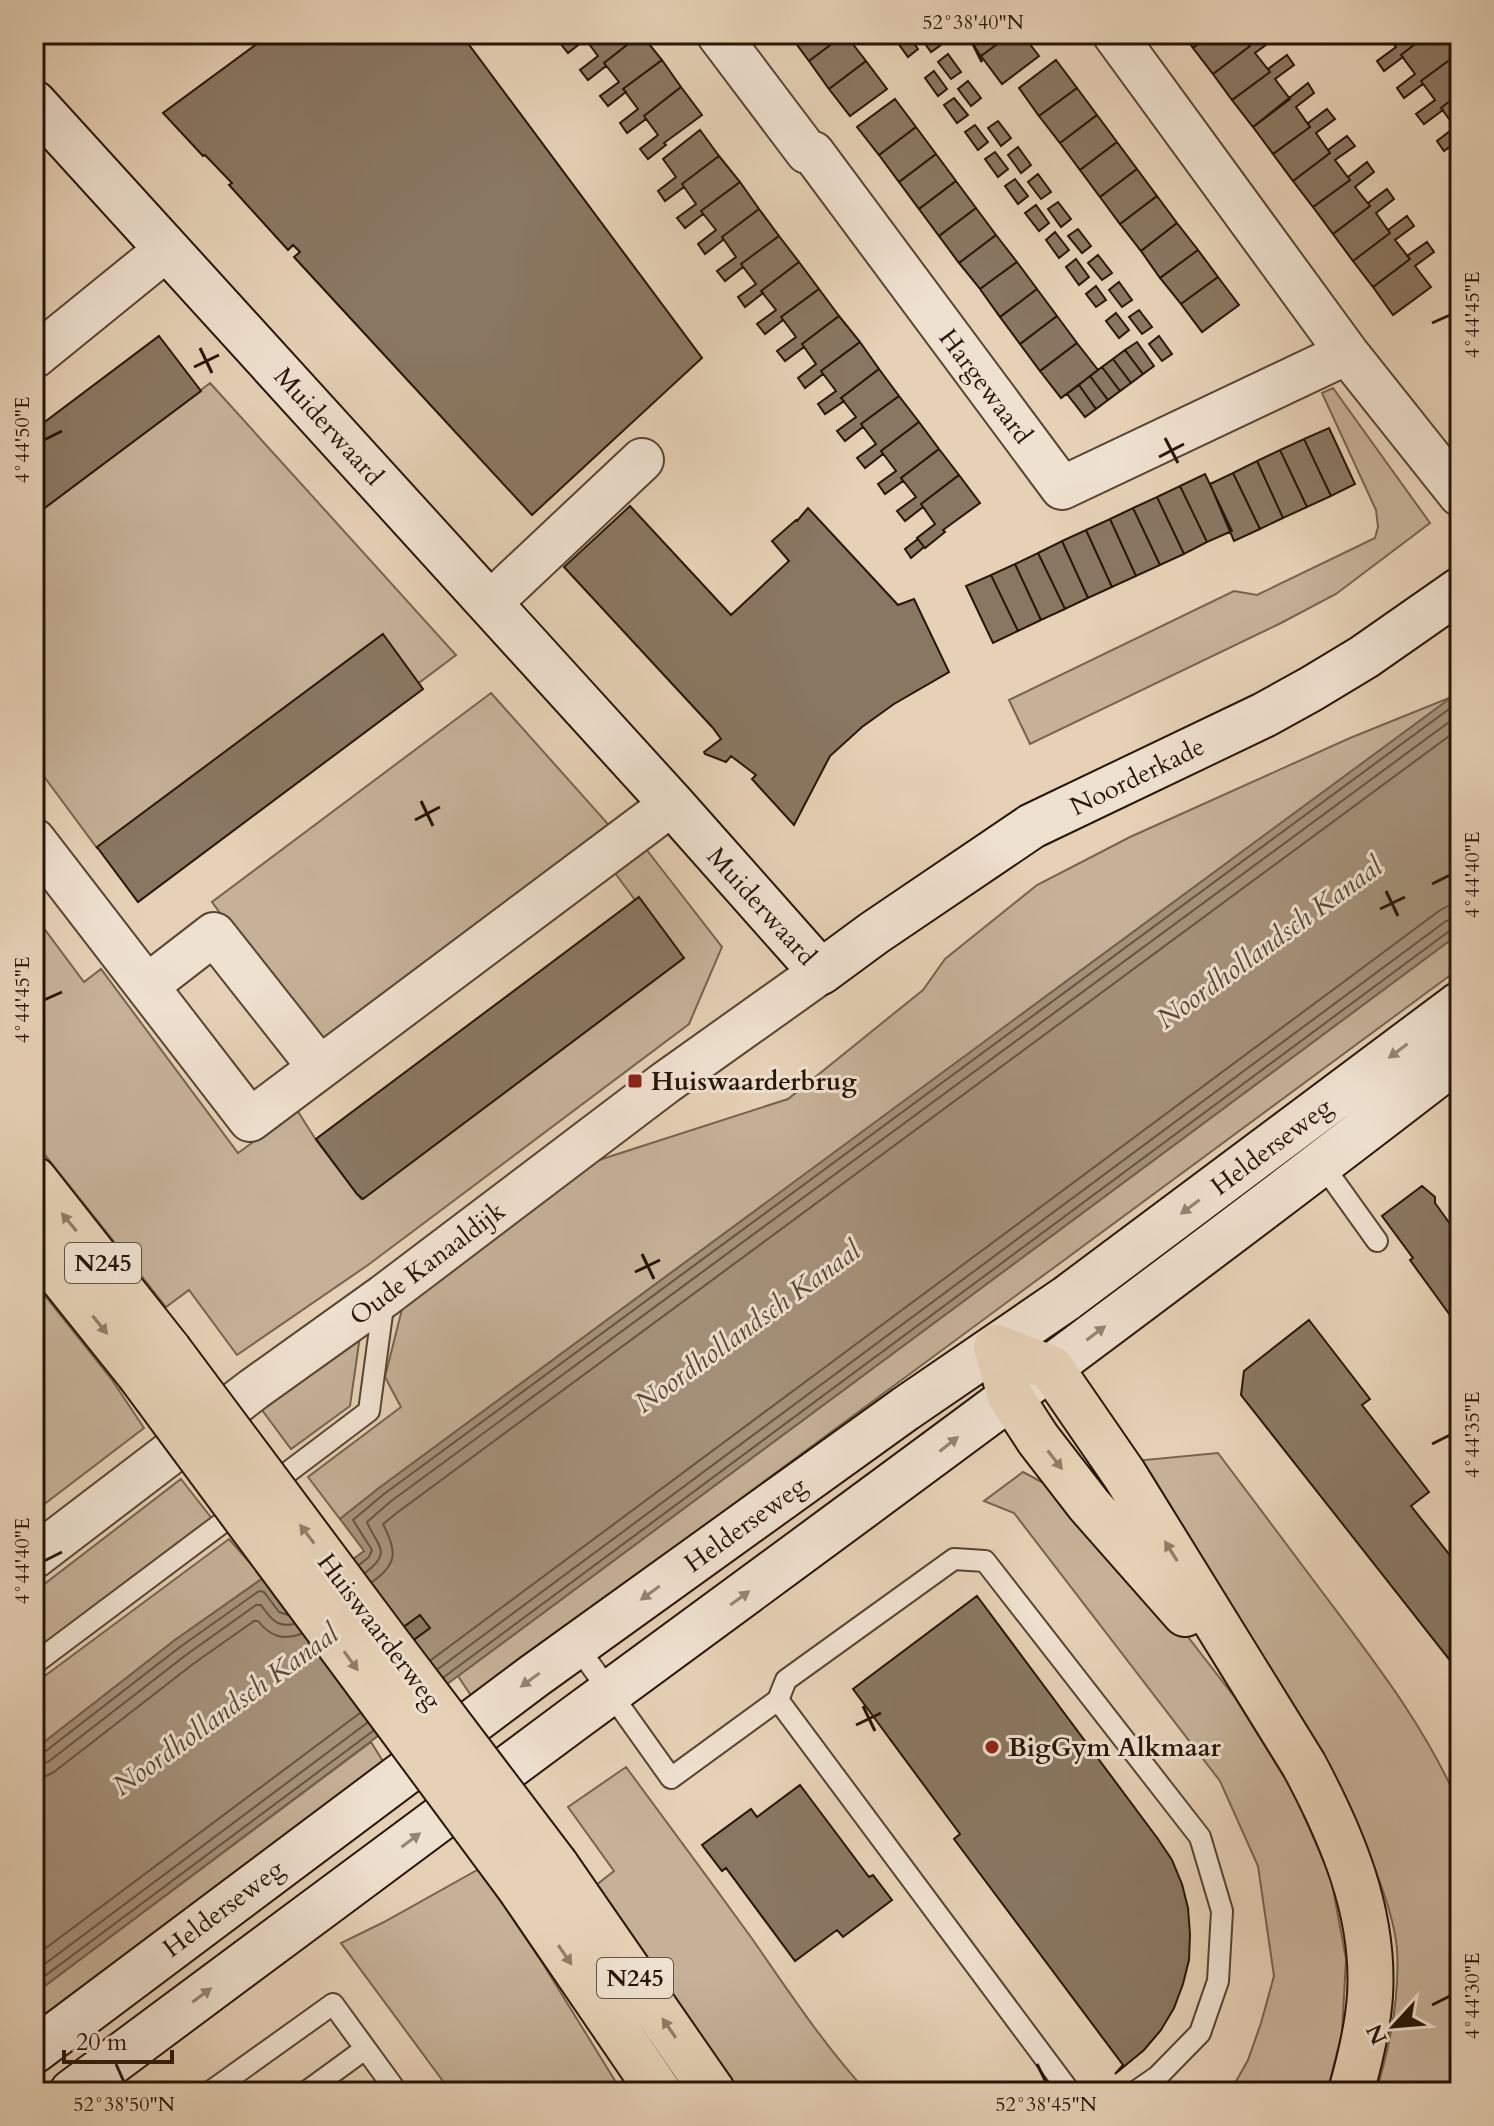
<svg xmlns="http://www.w3.org/2000/svg" width="1494" height="2126" font-family="Cardo,serif">
  <style>
    .green { fill: #c6b198; stroke: #76634f; stroke-width: 2 }
    .water { fill: #a5917a; stroke: #735f4c; stroke-width: 2 }
    .lines { fill: none; stroke-linecap: round; stroke-linejoin: round }
    .shore { stroke: #665340; stroke-width: 2 }
    .building { fill: #8a7762; stroke: #271506; stroke-width: 2 }
    .service-casing { stroke: #574432; stroke-width: 24 }
    .minor-casing { stroke: #574432; stroke-width: 46 }
    .secondary-casing { stroke: #271506; stroke-width: 48 }
    .trunk-casing { stroke: #271506; stroke-width: 48 }
    .service { stroke: #efe1d0; stroke-width: 20 }
    .minor { stroke: #efe1d0; stroke-width: 42 }
    .secondary { stroke: #efe1d0; stroke-width: 44 }
    .trunk { stroke: #e6d1b6; stroke-width: 44 }
    .trunk-bridge-casing { stroke: #271506; stroke-width: 48; stroke-linecap: butt }
    .trunk-bridge { stroke: #e6d1b6; stroke-width: 44 }
    .oneway { fill: #958575 }
    .oneway2 { fill: #907c67 }
    .ticks { fill: none; stroke: #271506; stroke-width: 3 }
    .poi-dot { fill: #8f2418; stroke: #efe1d0; stroke-width: 3 }
    .labels { text-anchor: middle; stroke-width: 6; stroke-linejoin: round; paint-order: stroke }
    .shield { fill: #efe1d0; stroke: #635243; stroke-width: 2 }
    .shield-label { font-size: 24px; font-weight: bold; fill: #271506 }
    .street-label { font-size: 26px; fill: #271506; stroke: #efe1d0 }
    .poi-label { font-size: 26px; font-weight: bold; fill: #271506; stroke: #efe1d0; text-anchor: start }
    .water-label { font-size: 28px; font-style: italic; fill: #594734; stroke: #efe1d0 }
    .neatline { fill: none; stroke: #271506; stroke-width: 3 }
    .ticks-label { font-size: 20px; text-anchor: middle; fill: #271506 }
  </style>
  <rect width="100%" height="100%" fill="#e6d1b6"/>
  <filter id="stains"><feTurbulence type="fractalNoise" baseFrequency=".0025" numOctaves="4"/><feColorMatrix values="0 0 0 0 .2 0 0 0 0 .09 0 0 0 0 .02 0 0 0 .5 -.17"/></filter>
  <radialGradient id="worn" r=".72"><stop offset=".6" stop-color="#630" stop-opacity="0"/><stop offset="1" stop-color="#630" stop-opacity=".3"/></radialGradient>
  <path class="green" d="M210 383 456 655 416 685 380 638 97 848 34 763V516Z
    M1333 388 1430 523 1336 594 1281 623 1030 744 1009 700 1234 591 1257 595 1375 538 1378 527 1376 510 1322 393Z
    M491 693 616 833 321 1051 212 902Z
    M1454 696 379 1488 340 1519 308 1477 401 1407 385 1377 404 1301 596 1161 788 1099 923 990 945 959 1037 885 1130 837 1350 738Z
    M646 849 722 947 689 1024 368 1265 237 1355 189 1290 166 1307 34 1141V915L84 982 101 969 238 1153 297 1110 316 1140 361 1199 680 961 615 873Z
    M1460 933V968L472 1697 458 1676Z
    M34 1282 112 1380 144 1428 34 1512Z
    M361 1329 350 1406 291 1449 259 1406Z
    M1218 1453C1256 1503 1294 1554 1332 1605 1381 1670 1427 1731 1460 1806V2092H1376C1390 2046 1400 1997 1397 1949 1395 1922 1380 1881 1370 1856 1339 1776 1298 1710 1251 1638 1213 1579 1173 1520 1134 1461Z
    M1023 1472 1064 1494 1171 1615 1236 1699 1294 1793 1331 1878 1346 1959 1342 2033 1327 2092H1230L1248 2060 1261 2023 1274 1976 1258 1866 1220 1781 1014 1513 984 1501Z
    M181 1479 213 1520 34 1651V1592Z
    M229 1539 263 1578 175 1640 34 1750V1684Z
    M371 1742 384 1763 34 2023V1994Z
    M626 1767C669 1825 711 1882 753 1940 789 1992 824 2045 867 2092H741L595 1886 614 1871 568 1807Z
    M479 1869 543 1964 622 2092H451L341 1943 384 1922Z"/>
  <path class="water" d="M1460 691V933L458 1676 34 1994V1750L175 1640 263 1578 286 1608 364 1551 340 1519 379 1488Z"/>
  <g class="lines">
    <path class="shore" d="M359 1565 369 1557 372 1550 353 1520 384 1494 1460 701
      M365 1573C394 1552 376 1545 367 1522L390 1502 1460 714
      M372 1582C398 1564 397 1551 383 1524L398 1512 1460 728
      M431 1660 1439 911 1448 906 1460 905
      M438 1669 1446 921 1460 917
      M444 1677 1452 929 1460 927
      M34 1755 42 1754 180 1647 259 1591 264 1592 279 1612 288 1615
      M34 1765 48 1762 186 1655 256 1605H261C270 1618 277 1628 294 1624
      M34 1777 46 1776 54 1772 193 1664 254 1621H258C270 1636 283 1641 301 1634
      M34 1957 360 1713
      M34 1972 367 1723
      M34 1984 373 1731"/>
  </g>
  <path class="building" d="M257 34H461L702 358 532 515 294 257 300 252 293 245 288 250 229 185 232 183 205 155 203 156 163 113 262 40Z
    M572 34H586L583 36 586 39 568 53 560 43Z
    M586 34H641L604 63 606 66 588 80 580 70 598 56 583 36Z
    M641 34 662 60 623 89 626 92 608 106 600 96 619 82 604 63Z
    M789 34H845L809 61Z
    M845 34 866 61 829 89 809 61Z
    M902 34H907L918 49 908 57 895 39Z
    M918 34H933L941 45 931 52Z
    M965 34H1011L981 56Z
    M1011 34H1022L1039 56 1002 84 981 56Z
    M1183 34H1211L1193 48Z
    M1211 34H1241L1250 46 1213 74 1193 48Z
    M1260 34H1270L1274 39 1255 53 1270 72 1232 100 1213 74 1250 46 1248 43Z
    M1385 34H1428L1401 55 1403 57 1384 71 1377 61 1396 47Z
    M1428 34H1444L1459 53 1421 81 1423 84 1404 98 1397 88 1415 74 1401 55Z
    M1459 53 1460 93 1441 108 1443 110 1424 124 1416 114 1435 100 1421 81Z
    M948 54 961 72 951 79 938 62Z
    M1287 55 1294 65 1275 79 1290 99 1253 127 1232 100 1270 72 1268 69Z
    M662 60 681 87 644 116 646 119 627 133 620 123 638 109 623 89Z
    M1056 60 1077 88 1039 116 1019 88Z
    M866 61 887 89 850 116 829 89Z
    M934 71 947 89 938 96 925 78Z
    M968 81 981 98 971 106 958 89Z
    M1308 83 1314 93 1296 107 1310 127 1273 154 1253 127Z
    M681 87 702 115 664 143 666 145 648 159 640 149 658 135 644 116Z
    M1077 88 1097 115 1060 143 1039 116Z
    M1460 93V139L1444 151 1437 141 1455 127 1441 108Z
    M954 98 968 115 957 123 944 105Z
    M895 99 916 127 879 155 857 127Z
    M1327 109 1335 119 1316 133 1330 153 1293 181 1273 154 1310 127 1308 123Z
    M1097 115 1117 142 1080 170 1060 143Z
    M998 121 1011 138 1001 146 988 128Z
    M975 125 988 142 978 150 965 132Z
    M916 127 936 154 899 182 879 155Z
    M700 130 719 156 682 184 684 187 665 201 658 191 676 177 663 159Z
    M1347 136 1355 146 1335 160 1350 180 1313 207 1293 181 1330 153 1328 150Z
    M1117 142 1137 169 1100 197 1080 170Z
    M1018 147 1031 165 1021 173 1008 155Z
    M995 152 1008 169 998 177 985 159Z
    M936 154 956 181 919 209 899 182Z
    M719 156 740 182 701 211 703 214 685 228 677 218 696 204 682 184Z
    M1367 162 1374 172 1355 187 1370 206 1333 234 1313 207 1350 180 1348 177Z
    M1137 169 1157 196 1120 224 1100 197Z
    M1038 174 1051 192 1041 199 1028 182Z
    M1015 179 1028 196 1018 204 1005 186Z
    M956 181 976 208 939 236 919 209Z
    M740 182 759 209 722 237 723 240 705 254 698 244 716 230 701 211Z
    M1387 189 1394 199 1376 213 1390 233 1353 261 1333 234 1370 206 1368 203Z
    M1157 196 1177 223 1141 251 1120 224Z
    M1058 202 1071 219 1061 227 1048 209Z
    M1036 205 1049 223 1039 231 1025 213Z
    M976 208 996 235 959 263 939 236Z
    M759 209 779 236 741 264 743 267 725 281 717 271 736 257 722 237Z
    M1407 216 1414 226 1395 240 1410 259 1373 287 1353 261 1390 233 1388 230Z
    M1177 223 1198 250 1160 278 1141 251Z
    M1078 229 1091 246 1082 253 1068 236Z
    M1055 232 1069 250 1059 258 1046 240Z
    M996 235 1017 262 980 289 959 263Z
    M779 236 799 262 761 291 763 293 745 307 738 297 756 284 741 264Z
    M1427 242 1434 252 1415 266 1431 287 1393 315 1373 287 1410 259 1407 256Z
    M1198 250 1218 277 1181 304 1160 278Z
    M1098 255 1112 273 1102 280 1088 263Z
    M1076 259 1089 277 1079 285 1066 267Z
    M799 262 819 289 781 317 783 320 765 334 757 324 776 310 761 291Z
    M1017 262 1037 289 1000 317 980 289Z
    M1218 277 1239 305 1202 332 1181 304Z
    M1119 282 1132 300 1122 307 1109 290Z
    M1096 286 1106 300 1096 307 1086 294Z
    M819 289 839 316 802 344 804 347 785 361 777 351 796 337 781 317Z
    M1037 289 1057 316 1020 344 1000 317Z
    M1139 310 1152 327 1142 334 1129 317Z
    M1116 313 1129 330 1119 338 1106 321Z
    M839 316 860 342 821 371 823 374 805 388 798 378 816 364 802 344Z
    M1057 316 1077 343 1040 371 1020 344Z
    M159 336 201 391 34 516V430Z
    M1159 336 1172 354 1162 361 1149 344Z
    M860 342 879 369 841 398 844 401 825 414 818 404 836 391 821 371Z
    M1137 342 1154 366 1143 374 1125 350Z
    M1077 343 1098 370 1061 398 1040 371Z
    M1125 350 1143 374 1131 383 1113 359Z
    M1113 359 1131 383 1120 391 1102 367Z
    M1102 367 1120 391 1108 400 1090 376Z
    M879 369 899 396 861 424 863 427 845 441 837 431 856 417 841 398Z
    M1090 376 1108 400 1096 409 1079 385Z
    M1079 385 1096 409 1085 417 1067 394Z
    M899 396 919 422 881 451 883 454 865 468 857 458 876 444 861 424Z
    M919 422 939 449 901 478 903 481 885 494 878 484 896 471 881 451Z
    M1329 428 1355 484 1331 496 1304 439Z
    M1304 439 1331 496 1307 507 1280 450Z
    M939 449 959 475 921 504 923 507 905 521 897 511 916 497 901 478Z
    M1280 450 1307 507 1283 518 1257 461Z
    M1257 461 1283 518 1260 529 1233 473Z
    M1233 473 1260 529 1234 541 1210 484Z
    M1205 474 1232 531 1207 542 1180 486Z
    M959 475 980 503 943 530 945 532 925 548 917 538 935 524 921 504Z
    M1180 486 1207 542 1184 554 1157 497Z
    M1157 497 1184 554 1160 565 1133 508Z
    M630 506 731 615 789 561 772 541 796 520 797 521 808 508 898 605 914 599 949 672 894 704 862 727 830 756 794 825 752 779 756 775 731 756 726 762 705 754 704 752 721 739 713 728 564 567Z
    M1133 508 1160 565 1136 576 1110 519Z
    M1110 519 1136 576 1112 587 1086 530Z
    M1086 530 1112 587 1088 598 1062 541Z
    M918 539 924 547 911 558 905 549Z
    M1062 541 1088 598 1065 609 1038 553Z
    M1038 553 1065 609 1041 620 1015 564Z
    M1015 564 1041 620 1018 631 991 575Z
    M991 575 1018 631 993 643 966 586Z
    M383 634 423 689 138 902 97 847Z
    M639 897 684 958 363 1199 357 1194 316 1139Z
    M1422 1186 1435 1197V1203L1453 1228 1460 1224V1329L1410 1260 1413 1258 1382 1216Z
    M1309 1320 1370 1399 1362 1405 1429 1492 1411 1506 1460 1568V1673L1241 1395 1244 1371Z
    M977 1596 1158 1839 1172 1860 1182 1884 1188 1908 1190 1934 1189 1960 1183 1984 1174 2008 1161 2030 1144 2050 1115 2074 1123 2065 954 1839 960 1834 853 1689Z
    M420 1615 430 1628 345 1690 335 1677Z
    M800 1785 869 1877 873 1875 892 1900 843 1937 837 1930 795 1961 726 1868 722 1871 702 1845 751 1809 757 1817Z"/>
  <g class="lines">
    <g class="service-casing">
      <path id="service" d="M1319 1160 1377 1241
        M267 1488 369 1411 384 1299
        M577 1646 671 1778 778 1700 786 1680 954 1559 985 1561 1200 1837 1222 1911 1218 1981 1200 2033 1158 2076 1135 2092
        M34 1664 242 1508
        M778 1700 1070 2092
        M210 2092 333 2004 397 2092
        M306 2092 365 2049"/>
    </g>
    <g class="minor-casing">
      <path id="minor" d="M718 34 807 152 813 153 1062 488 1347 353
        M1114 34 1347 353 1460 495
        M34 357 167 249
        M490 603 642 460
        M34 840 250 1120 672 804
        M148 985 214 934 319 1067
        M34 1557 254 1389 384 1296 665 1083 821 972"/>
    </g>
    <g class="secondary-casing">
      <path id="secondary" d="M34 103 672 804 821 972 874 933 1032 826 1264 715 1311 689 1364 657 1460 590
        M34 2051 534 1676 905 1409 1067 1298 1460 1004
        M72 2092C240 1968 407 1842 575 1718 872 1500 1169 1282 1460 1057"/>
    </g>
    <g class="trunk-casing">
      <path id="trunk" d="M34 1179 169 1350
        M34 1243 138 1373
        M996 1347 1051 1368 1124 1474 1304 1765C1342 1836 1375 1913 1370 1995 1368 2028 1360 2060 1351 2092
        M996 1347 1010 1396 1038 1439 1089 1505 1185 1614
        M556 1865 713 2092
        M521 1890 659 2092"/>
    </g>
    <use href="#service" class="service"/>
    <use href="#minor" class="minor"/>
    <use href="#secondary" class="secondary"/>
    <use href="#trunk" class="trunk"/>
    <g class="trunk-bridge-casing">
      <path id="trunk-bridge" d="M169 1350 387 1642 556 1865
        M138 1373 521 1890"/>
    </g>
    <use href="#trunk-bridge" class="trunk-bridge"/>
  </g>
  <defs><path id="oneway-solid" d="M-6-.8H1V-3.2L6.5 0L1 3.2V.8H-6Z" transform="scale(2)"/></defs>
  <g class="oneway">
    <use href="#oneway-solid" transform="translate(1398 1051) rotate(143)"/>
    <use href="#oneway-solid" transform="translate(1190 1207) rotate(143)"/>
    <use href="#oneway-solid" transform="translate(1096 1333) rotate(-37)"/>
    <use href="#oneway-solid" transform="translate(949 1444) rotate(-38)"/>
    <use href="#oneway-solid" transform="translate(650 1593) rotate(144)"/>
    <use href="#oneway-solid" transform="translate(740 1598) rotate(-36)"/>
    <use href="#oneway-solid" transform="translate(530 1680) rotate(144)"/>
    <use href="#oneway-solid" transform="translate(411 1840) rotate(-37)"/>
    <use href="#oneway-solid" transform="translate(202 1995) rotate(-37)"/>
  </g>
  <g class="oneway2">
    <use href="#oneway-solid" transform="translate(69 1222) rotate(-129)"/>
    <use href="#oneway-solid" transform="translate(100 1325) rotate(51)"/>
    <use href="#oneway-solid" transform="translate(1055 1460) rotate(52)"/>
    <use href="#oneway-solid" transform="translate(307 1534) rotate(-127)"/>
    <use href="#oneway-solid" transform="translate(1171 1551) rotate(-122)"/>
    <use href="#oneway-solid" transform="translate(351 1661) rotate(54)"/>
    <use href="#oneway-solid" transform="translate(565 1955) rotate(56)"/>
    <use href="#oneway-solid" transform="translate(669 2028) rotate(-125)"/>
  </g>
  <path class="ticks" d="M973 44 982 62M1432 323 1450 315M200 348 212 373M194 367 219 355M1165 438 1178 463M44 440 62 431M1159 457 1184 444M421 801 433 826M415 820 440 807M1432 884 1450 875M1386 891 1398 916M1380 909 1405 897M44 1000 62 992M642 1254 654 1279M635 1272 660 1260M1432 1444 1450 1435M44 1561 62 1552M863 1706 875 1731M856 1725 881 1713M1432 2005 1450 1996M116 2064 124 2082M1037 2064 1046 2082"/>
  <g class="poi-dot">
    <rect x="627" y="1073" width="16" height="16" rx="4"/>
    <circle cx="992" cy="1747" r="8"/>
  </g>
  <g class="labels">
    <g class="shield">
      <rect x="65" y="1243" width="76" height="40" rx="6"/>
      <rect x="597" y="1958" width="76" height="40" rx="6"/>
    </g>
    <g class="shield-label">
      <text x="103" y="1271">N245</text>
      <text x="635" y="1986">N245</text>
    </g>
    <g class="street-label">
      <text transform="translate(986 386) rotate(53)" y="9">Hargewaard</text>
      <text transform="translate(329 426) rotate(48)" y="9">Muiderwaard</text>
      <text transform="translate(1137 776) rotate(-26)" y="9">Noorderkade</text>
      <text transform="translate(762 906) rotate(48)" y="9">Muiderwaard</text>
      <text transform="translate(1271 1146) rotate(-37)" y="9">Helderseweg</text>
      <text transform="translate(427 1263) rotate(-37)" y="9">Oude Kanaaldijk</text>
      <text transform="translate(745 1524) rotate(-36)" y="9">Helderseweg</text>
      <text transform="translate(380 1631) rotate(53)" y="9">Huiswaarderweg</text>
      <text transform="translate(223 1908) rotate(-37)" y="9">Helderseweg</text>
    </g>
    <g class="poi-label">
      <text x="651" y="1090">Huiswaarderbrug</text>
      <text x="1008" y="1756">BigGym Alkmaar</text>
    </g>
    <g class="water-label">
      <text transform="translate(1269 942) rotate(-36)" y="10">Noordhollandsch Kanaal</text>
      <text transform="translate(747 1326) rotate(-36)" y="10">Noordhollandsch Kanaal</text>
      <text transform="translate(225 1709) rotate(-36)" y="10">Noordhollandsch Kanaal</text>
    </g>
  </g>
  <rect width="1494" height="2126" fill="none" stroke="#e6d1b6" stroke-width="88"/>
  <g transform="translate(1394 2026) rotate(244)" stroke="#efe1d0" stroke-width="6" paint-order="stroke">
  <path d="M0-6L14 30L0 20L-14 30Z" fill="#271506"/>
  <text y="-12" font-size="22" font-weight="bold" text-anchor="middle" fill="#271506">N</text>
  </g>
  <path d="M64 2050v12h108v-12" fill="none" stroke="#271506" stroke-width="4"/>
  <text x="76" y="2050" font-size="24" fill="#271506" stroke="#efe1d0" stroke-width="6" paint-order="stroke">20 m</text>
  <rect x="44" y="44" width="1406" height="2038" class="neatline"/>
  <g class="ticks-label">
    <text x="973" y="29">52°38'40"N</text>
    <text transform="translate(1472 315) rotate(-90)" y="7">4°44'45"E</text>
    <text transform="translate(22 440) rotate(-90)" y="7">4°44'50"E</text>
    <text transform="translate(1472 875) rotate(-90)" y="7">4°44'40"E</text>
    <text transform="translate(22 1000) rotate(-90)" y="7">4°44'45"E</text>
    <text transform="translate(1472 1435) rotate(-90)" y="7">4°44'35"E</text>
    <text transform="translate(22 1561) rotate(-90)" y="7">4°44'40"E</text>
    <text transform="translate(1472 1996) rotate(-90)" y="7">4°44'30"E</text>
    <text x="124" y="2111">52°38'50"N</text>
    <text x="1046" y="2111">52°38'45"N</text>
  </g>
  <rect width="100%" height="100%" filter="url(#stains)"/>
  <rect width="100%" height="100%" fill="url(#worn)"/>
</svg>
